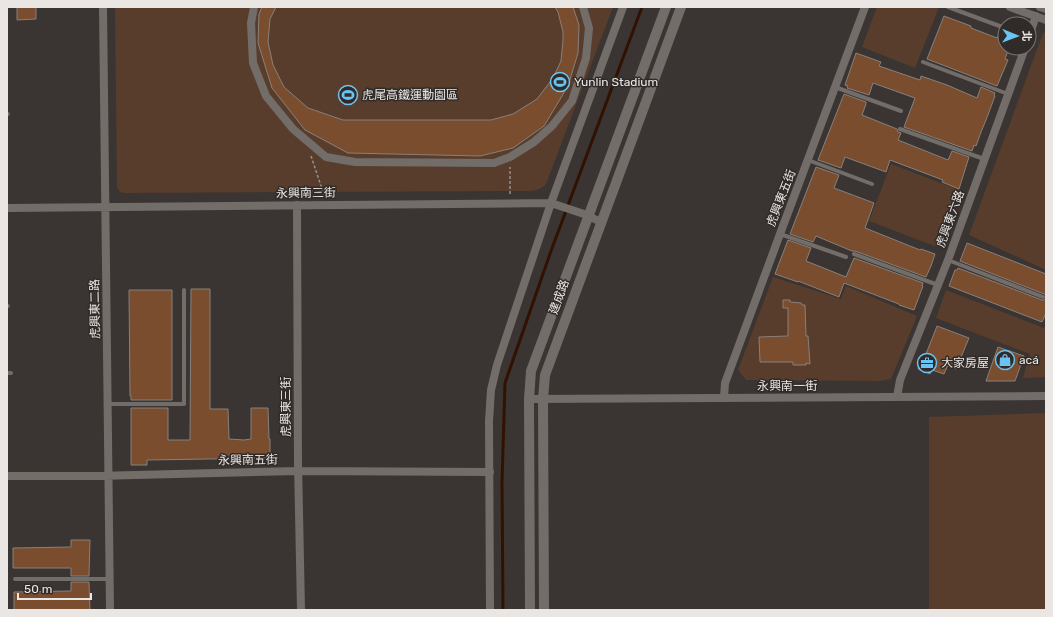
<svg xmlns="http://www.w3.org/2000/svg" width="1053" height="617" font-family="Rubik,'Noto Sans TC',sans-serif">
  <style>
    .green { fill: #583d2c }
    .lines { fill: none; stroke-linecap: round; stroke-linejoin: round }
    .stream { stroke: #311200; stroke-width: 3 }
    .building { fill: #7a4d2f; stroke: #86817d }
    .path { stroke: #94908d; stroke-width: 1.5; stroke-dasharray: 3 2; stroke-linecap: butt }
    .lane { stroke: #736d6a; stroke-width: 4 }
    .street { stroke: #736d6a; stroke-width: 8 }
    .secondary { stroke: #736d6a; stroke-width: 10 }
    .labels { text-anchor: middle; stroke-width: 3; stroke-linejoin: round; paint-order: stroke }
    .poi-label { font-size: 12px; fill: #e9e6e4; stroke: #302b28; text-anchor: start }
    .street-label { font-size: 12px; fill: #e9e6e4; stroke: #302b28 }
  </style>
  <rect width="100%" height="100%" fill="#3a3532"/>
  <path class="green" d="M115 7H613L546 184C542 189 537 190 530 191L125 193 120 192 117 187Z
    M877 7H939L915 68 862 47Z
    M1046 32V270L969 235 1043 33Z
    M891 164 959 190 937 247 869 221Z
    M773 277 841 299 846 286 917 316 891 379 880 381 746 380 738 370Z
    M946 290 1044 328 1046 325V377L1023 378 1030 354 936 318Z
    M1046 413V610H929V417Z"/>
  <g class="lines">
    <path class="stream" d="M503 610 502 482 505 383 551 251 642 7"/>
  </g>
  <path class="building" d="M17 7H36V19L17 20Z
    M262 7H276L270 19 268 42 273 65 284 87 308 108 343 120H491L513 114 537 99 553 78 561 61 563 40V32L558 12 555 7H573L579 25 578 53 568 86 544 126 513 148 480 156 348 153 305 130 272 88 258 43 259 14Z
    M944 16 971 26V28L997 38 999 34 1005 36V48H1009L1005 59 1008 60 997 86 927 59Z
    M856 53 881 62 879 66 920 80 921 76 947 85 977 98 981 87 995 93 994 95 995 96 986 120 981 132 976 146 974 145 972 151 904 127 915 98 873 83 869 95 847 88 848 86 845 85Z
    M844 94 866 102V104L862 115 897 129 898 132 901 133 898 140 948 160 952 151 969 157 959 189 942 182 943 180 890 160 886 172 845 157 841 168 818 160Z
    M816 167 839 175 834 188 874 203 865 228 920 250 921 249 935 254 931 266 926 277 855 251H852L816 236 813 242 790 234Z
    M788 240 811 248 806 261 846 277 854 258 923 283 922 286H923L914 310 899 305V304L844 283 839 297 798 281V282L775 274Z
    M967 243 1046 274V295L1044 294 960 261Z
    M958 268 1042 300H1044L1046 299V313L1042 322 949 286 955 270H957Z
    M191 289H210V409H228L229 439 244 440 251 439V408H268L269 439H270V458L147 460V465H131V408H168V440H190Z
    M129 290H172V400H131V396H130Z
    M783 300H790V302L801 303 802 305H805L806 336H808L810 364 806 363V365H793V362H760L759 337 788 336V308H783Z
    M937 326 969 338 956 369 948 365 944 374 932 370 930 374 918 369 922 358 924 359Z
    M998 347 1024 356 1015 381H986Z
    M71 540H90L89 576H71V568H13V548L71 547Z
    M71 582H89L90 610H14V592L71 591Z"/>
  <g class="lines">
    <path class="path" d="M311 156 324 195
      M510 194V167"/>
    <path class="lane" d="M948 7 1005 28
      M923 62 1008 94
      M835 87 901 111
      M7 114H8
      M900 129 984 159
      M808 160 872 184
      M780 234 846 257
      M854 254 938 285
      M948 260 1043 297
      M7 306H8
      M7 373H11
      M108 404H184V290
      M15 579H109"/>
    <path class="street" d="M103 7 110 610
      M254 7 251 23 253 63 266 96 293 129 326 157 355 162 494 163 510 157 534 142 552 126 572 101 586 58 589 28 583 7
      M1010 7 1046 20
      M1040 7 1046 9
      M1029 36 1036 16
      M297 205 298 463 301 610
      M7 208 551 203 584 214 601 222
      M897 397 900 380 948 260 1025 48
      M724 398 725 383 780 234 865 7
      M529 399 1046 396
      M7 476H96L298 471 490 472
      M490 610 489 421 491 390 497 365 551 203 623 7"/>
    <path class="secondary" d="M530 610 529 399 531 371 666 7
      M544 610 543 399 545 375 681 7"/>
  </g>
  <defs>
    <g id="stadium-ring" transform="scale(1)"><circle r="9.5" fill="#302b28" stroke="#6ac3f1" stroke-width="1.5"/><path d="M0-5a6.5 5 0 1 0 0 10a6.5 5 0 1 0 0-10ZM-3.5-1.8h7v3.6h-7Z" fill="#6ac3f1"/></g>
    <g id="shop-ring" transform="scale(1)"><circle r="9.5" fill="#302b28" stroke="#6ac3f1" stroke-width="1.5"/><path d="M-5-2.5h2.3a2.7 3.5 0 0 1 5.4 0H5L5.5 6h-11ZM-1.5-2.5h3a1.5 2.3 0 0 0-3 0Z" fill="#6ac3f1"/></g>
    <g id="office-ring" transform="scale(1)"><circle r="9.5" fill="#302b28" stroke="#6ac3f1" stroke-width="1.5"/><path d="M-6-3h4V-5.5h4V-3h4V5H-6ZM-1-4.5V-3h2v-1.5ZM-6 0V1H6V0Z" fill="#6ac3f1"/></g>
  </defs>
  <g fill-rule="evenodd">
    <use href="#stadium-ring" x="560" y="82"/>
    <use href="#stadium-ring" x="348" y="95"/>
    <use href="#shop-ring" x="1005" y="360"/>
    <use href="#office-ring" x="927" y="363"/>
  </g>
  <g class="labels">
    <g class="poi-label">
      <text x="574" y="86">Yunlin Stadium</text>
      <text x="362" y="99">虎尾高鐵運動園區</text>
      <text x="1019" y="364">acá</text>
      <text x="941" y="367">大家房屋</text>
    </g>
    <g class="street-label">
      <text transform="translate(306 193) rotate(-1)" y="4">永興南三街</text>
      <text transform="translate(781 198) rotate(-69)" y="4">虎興東五街</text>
      <text transform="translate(950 219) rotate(-70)" y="4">虎興東六路</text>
      <text transform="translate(559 297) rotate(-70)" y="4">建成路</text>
      <text transform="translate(95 309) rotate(-91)" y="4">虎興東二路</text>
      <text x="787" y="390">永興南一街</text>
      <text transform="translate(286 407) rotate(-90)" y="4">虎興東三街</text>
      <text transform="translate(248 460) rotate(-1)" y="4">永興南五街</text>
    </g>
  </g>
  <rect width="1053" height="617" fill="none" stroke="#e9e6e4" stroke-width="16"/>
  <g transform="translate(1017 36) rotate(91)"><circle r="19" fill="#302b28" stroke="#7a7673"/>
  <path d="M0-3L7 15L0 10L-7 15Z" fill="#6ac3f1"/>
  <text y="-6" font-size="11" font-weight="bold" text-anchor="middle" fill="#e9e6e4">北</text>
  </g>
  <path d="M18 593v6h73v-6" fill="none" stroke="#e9e6e4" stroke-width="2"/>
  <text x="24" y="593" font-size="12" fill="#e9e6e4" stroke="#302b28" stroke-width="3" paint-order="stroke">50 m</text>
</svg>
